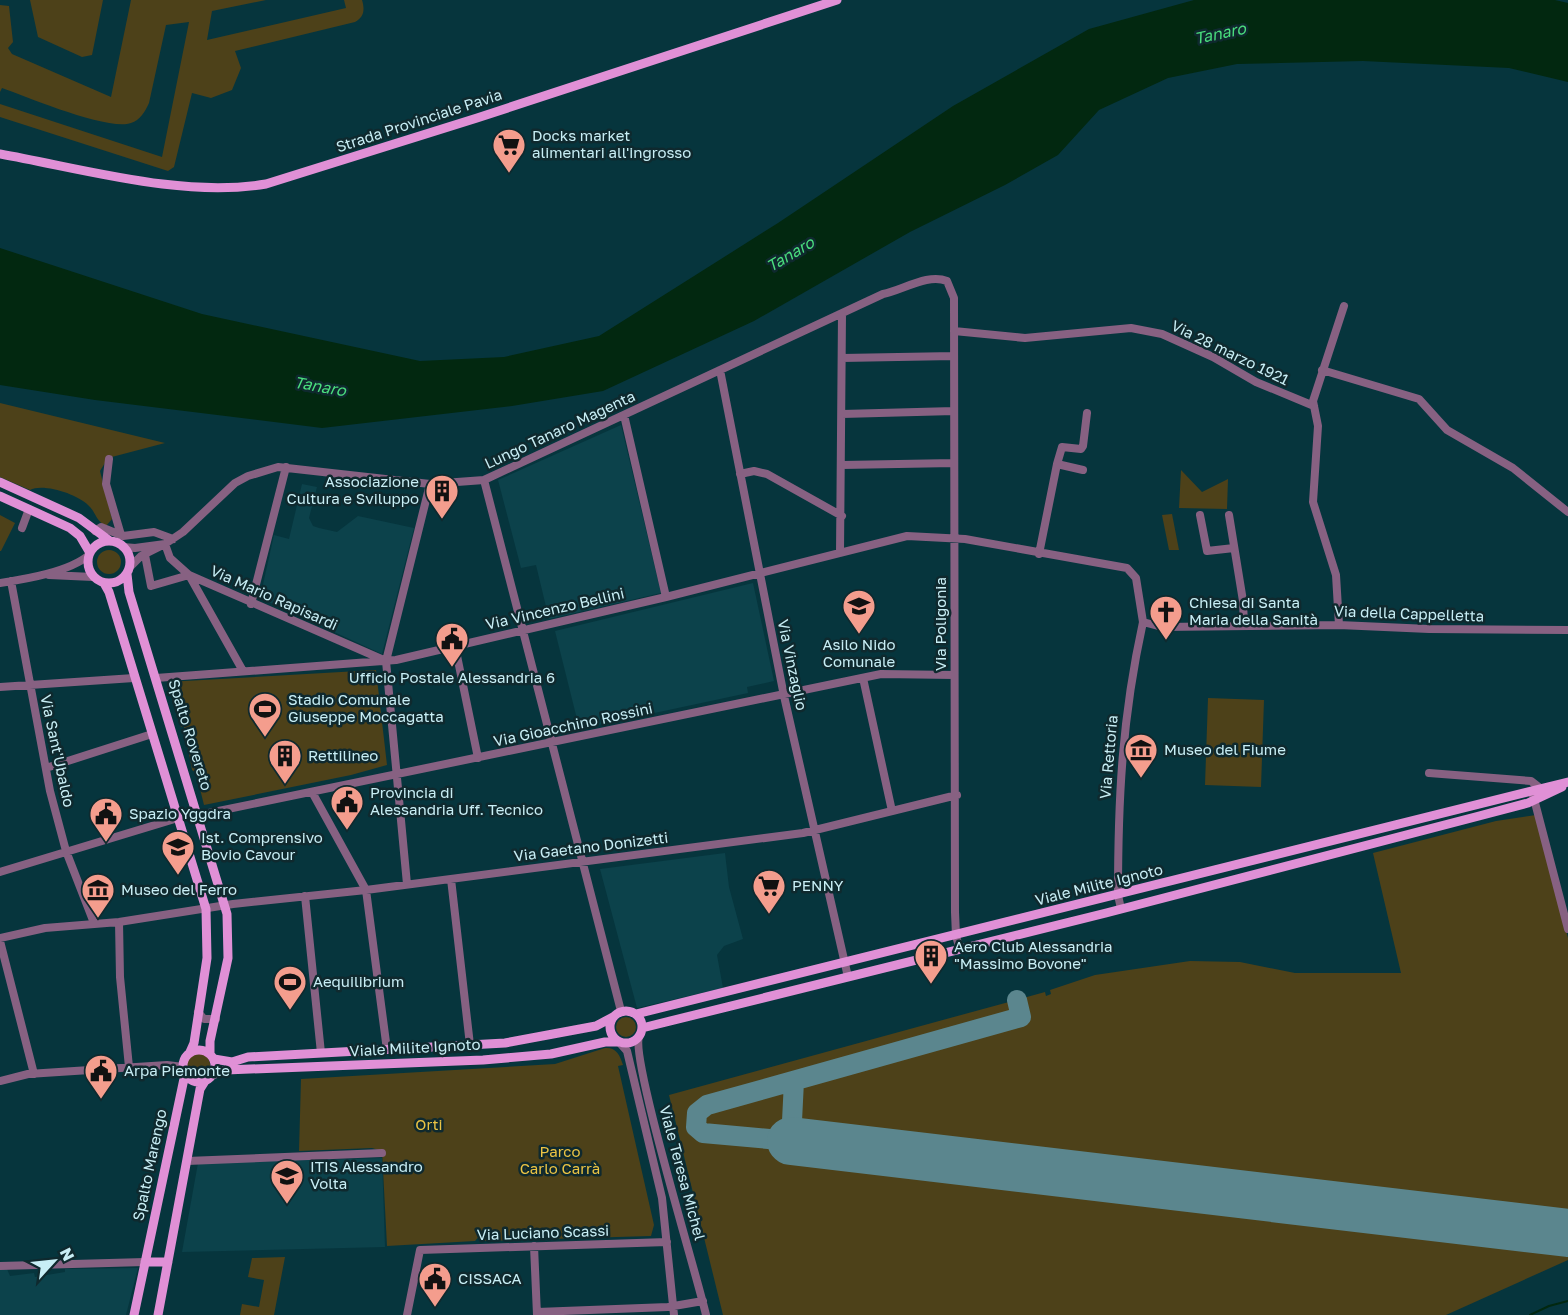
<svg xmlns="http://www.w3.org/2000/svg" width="1568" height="1315" font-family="'Golos Text',sans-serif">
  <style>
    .built { fill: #0c424b }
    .green { fill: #4d4119 }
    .water { fill: #022810 }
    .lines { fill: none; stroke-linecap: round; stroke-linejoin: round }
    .stream { stroke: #022810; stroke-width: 2 }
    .taxiway { stroke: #5b868e; stroke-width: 20 }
    .runway { stroke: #5b868e; stroke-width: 48 }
    .minor { stroke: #876182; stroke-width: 8 }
    .major { stroke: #e090d6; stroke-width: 9 }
    .labels { text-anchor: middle; stroke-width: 5; stroke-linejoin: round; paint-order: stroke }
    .street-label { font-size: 15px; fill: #c8eef5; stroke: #0f292e }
    .poi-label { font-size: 15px; fill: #c8eef5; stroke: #0f292e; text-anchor: start }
    .park-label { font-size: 15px; fill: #ecc444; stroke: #0f292e }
    .water-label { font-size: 16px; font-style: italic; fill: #4ade7e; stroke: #0f292e }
  </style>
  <rect width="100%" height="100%" fill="#06353d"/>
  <path class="built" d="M621 425 661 593 549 619 536 565 521 568 498 480Z
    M302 484 317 487 309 518 313 526 319 528 337 532 358 516 414 528 382 654 260 598 274 535 289 539Z
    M753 583 774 681 747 687 748 693 589 727 577 719 555 631Z
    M725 853 729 887 743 939 724 946 717 955 723 988 637 1008 600 869Z
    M382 1158 385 1247 182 1252 198 1163Z
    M138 1268 126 1315H0V1269H7L10 1276 34 1273 35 1277 65 1272V1269Z"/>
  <path class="green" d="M30 0H103L92 55 82 57 38 37Z
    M131 0H266L212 11 207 40 346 8 344 0H362C365 10 364 17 355 22L235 51 241 68 232 90 211 98 192 93 174 167 168 171 0 117V104L162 157 189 22 166 25 149 103C145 112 140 120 131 123 108 131 27 97 2 88L0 92V5L9 6 13 42 8 48 12 54 111 97Z
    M0 403 165 443 108 458 100 471 112 519 106 526C95 520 96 512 88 505 77 494 43 483 30 490L0 477Z
    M1181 470 1202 492 1228 479 1227 509 1179 508Z
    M1172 514 1179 550H1169L1162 515Z
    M0 515 15 523 1 551H0Z
    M97 562a12 12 0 1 1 24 0a12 12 0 1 1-24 0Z
    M376 670 387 765 351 775 204 805 196 773 192 770 184 727H181L167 682Z
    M1208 698 1264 700 1261 787 1205 785Z
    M1536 815 1568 938V1260L1446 1315H723L669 1095 1045 992 1046 996 1051 994 1050 990 1095 975 1190 961 1240 962 1295 973H1401L1373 853 1496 821Z
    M616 1027a10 10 0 1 1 20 0a10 10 0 1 1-20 0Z
    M605 1048C616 1047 620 1055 623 1065L618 1066 654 1225 651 1236 485 1241 484 1231 475 1241 387 1246 382 1151 372 1148 299 1151 301 1079 555 1064Z
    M186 1065a12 12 0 1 1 24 0a12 12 0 1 1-24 0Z
    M285 1257 274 1315H240L242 1304 259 1307 264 1280 248 1277 252 1258Z"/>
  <path class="water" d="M1194 0H1555L1568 3V82L1509 68 1363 61 1237 64 1168 78 1099 110 1058 155 1005 185 910 232 754 321 603 391 512 406 322 428 95 400 0 385V248L202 314 420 361 504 357 599 336 778 223 953 106 1089 29Z"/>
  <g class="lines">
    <path class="stream" d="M1530 1315 1549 1306 1568 1301"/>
    <path class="taxiway" d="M794 1081 791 1141 703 1133 696 1127 697 1113 707 1105 1021 1017 1017 1000"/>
    <path class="runway" d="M791 1141 1568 1233"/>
    <path class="minor" d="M954 331 1025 338 1131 328 1162 334 1213 357 1256 382 1314 406
      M842 358 954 356
      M720 370 784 696 848 977
      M1322 370 1419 399 1447 430 1513 468 1568 512
      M842 414 954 411
      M624 415 666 597
      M109 459 106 484 121 535
      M1057 464 1062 447 1081 449 1083 446 1087 413
      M842 465 954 463
      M740 474 754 471 767 474 842 516
      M484 480 621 1011
      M1200 515 1207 551 1234 548
      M1229 515 1243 601 1244 626
      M22 528 29 509
      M95 531 101 527 123 536 154 532 173 539
      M123 547 135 548 165 544 141 556 129 568
      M840 553 842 314
      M1039 554 1057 464 1083 470
      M145 555 151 586 189 575
      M49 575 93 577
      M189 575 243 671
      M11 581 50 791 66 851 94 923
      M0 583C26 579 69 572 89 555
      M251 604 286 467
      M1143 622 1162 627 1339 625 1429 629 1568 630
      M1339 625 1336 575 1313 502 1318 426 1313 401 1344 306
      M455 646 478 758
      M386 661 189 575 170 558 165 544 183 532 235 483 248 476 278 467 430 484 484 480 883 294C903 290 928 273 947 281L954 298 955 912 956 936 960 950
      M156 678 396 660 666 597 907 536 965 539 1127 568 1136 578 1143 622
      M863 678 892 811
      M0 687 134 678
      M46 768 152 734
      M1429 773 1531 781 1540 788
      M312 792 366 890 387 1050
      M1533 795 1568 929
      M199 815 881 674 954 675
      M0 872 178 818
      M451 879 470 1045
      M407 884 386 661 430 484
      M305 896 321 1053
      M1121 909 1118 895C1118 798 1122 718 1143 622
      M119 922 120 977 129 1067
      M0 938 45 928 119 922 233 904 366 890 803 833 957 795
      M0 941 34 1074
      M198 1012 204 1019H216
      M639 1037C631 1060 697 1275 706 1315
      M619 1042 627 1051 662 1198 674 1315
      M0 1081 28 1074 167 1065 183 1067
      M187 1161 382 1153
      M534 1246 537 1315
      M0 1266 145 1262
      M537 1312 668 1307 703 1301
      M407 1315 420 1250 667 1242"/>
    <path class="major" d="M0 154C84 169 182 198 266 184L477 118 837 0
      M0 482 79 518 110 541
      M0 496 70 528 80 536 90 553
      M88 562a21 21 0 1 1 42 0a21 21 0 1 1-42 0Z
      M127 574 129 592 227 914 228 958 210 1041V1054
      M104 583 109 592 206 909 207 958 194 1043 190 1052
      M610 1027a16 16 0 1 1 32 0a16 16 0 1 1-32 0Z
      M636 1014 1568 782
      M642 1028 1106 913 1479 816 1528 803 1562 787
      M183 1066a16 16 0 1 1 32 0a16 16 0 1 1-32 0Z
      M214 1059 232 1062 248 1057 505 1043 596 1026 613 1017
      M212 1075 226 1070 483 1060 551 1054 605 1042H619
      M145 1262H168
      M134 1315 185 1074
      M158 1315 200 1089 205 1081"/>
  </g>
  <defs>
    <g id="supermarket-pin" transform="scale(1.725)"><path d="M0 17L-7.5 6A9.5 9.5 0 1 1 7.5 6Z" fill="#f49d8d" stroke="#0f292e"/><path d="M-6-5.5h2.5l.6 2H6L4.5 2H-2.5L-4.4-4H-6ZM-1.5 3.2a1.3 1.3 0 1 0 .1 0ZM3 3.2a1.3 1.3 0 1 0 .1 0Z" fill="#111"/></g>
    <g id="building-pin" transform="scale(1.725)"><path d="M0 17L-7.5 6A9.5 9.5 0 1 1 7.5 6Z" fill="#f49d8d" stroke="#0f292e"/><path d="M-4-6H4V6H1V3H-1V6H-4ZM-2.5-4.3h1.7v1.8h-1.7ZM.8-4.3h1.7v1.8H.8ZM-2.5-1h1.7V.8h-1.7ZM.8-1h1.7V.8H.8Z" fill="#111"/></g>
    <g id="school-pin" transform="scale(1.725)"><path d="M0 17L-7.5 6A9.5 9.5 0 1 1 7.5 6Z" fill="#f49d8d" stroke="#0f292e"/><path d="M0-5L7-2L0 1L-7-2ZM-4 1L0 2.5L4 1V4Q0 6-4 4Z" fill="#111"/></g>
    <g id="church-pin" transform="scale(1.725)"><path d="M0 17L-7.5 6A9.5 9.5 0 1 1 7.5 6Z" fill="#f49d8d" stroke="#0f292e"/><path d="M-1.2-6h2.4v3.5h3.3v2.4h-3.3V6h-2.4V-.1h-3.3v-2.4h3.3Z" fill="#111"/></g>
    <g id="civic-pin" transform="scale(1.725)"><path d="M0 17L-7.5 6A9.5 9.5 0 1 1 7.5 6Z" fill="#f49d8d" stroke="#0f292e"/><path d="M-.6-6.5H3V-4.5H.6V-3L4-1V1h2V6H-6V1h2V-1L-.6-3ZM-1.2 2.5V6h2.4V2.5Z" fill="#111"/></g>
    <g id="stadium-pin" transform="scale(1.725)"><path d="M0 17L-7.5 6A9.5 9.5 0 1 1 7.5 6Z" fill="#f49d8d" stroke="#0f292e"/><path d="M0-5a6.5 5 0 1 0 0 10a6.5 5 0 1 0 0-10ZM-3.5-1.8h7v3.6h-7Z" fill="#111"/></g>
    <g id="museum-pin" transform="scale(1.725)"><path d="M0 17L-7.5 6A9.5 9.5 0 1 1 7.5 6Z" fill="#f49d8d" stroke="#0f292e"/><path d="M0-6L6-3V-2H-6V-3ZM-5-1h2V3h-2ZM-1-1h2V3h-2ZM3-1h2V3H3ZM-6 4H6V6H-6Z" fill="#111"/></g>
  </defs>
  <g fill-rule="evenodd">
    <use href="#supermarket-pin" x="509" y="145"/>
    <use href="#building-pin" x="442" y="491"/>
    <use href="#school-pin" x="859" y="606"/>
    <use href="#church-pin" x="1166" y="612"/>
    <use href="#civic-pin" x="452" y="639"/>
    <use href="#stadium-pin" x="265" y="709"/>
    <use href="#museum-pin" x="1141" y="750"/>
    <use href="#building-pin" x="285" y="756"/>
    <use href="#civic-pin" x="347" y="802"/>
    <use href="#civic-pin" x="106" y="814"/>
    <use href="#school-pin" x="178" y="847"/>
    <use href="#supermarket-pin" x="769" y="886"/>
    <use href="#museum-pin" x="98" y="890"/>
    <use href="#building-pin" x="931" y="956"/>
    <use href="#stadium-pin" x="290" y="982"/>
    <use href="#civic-pin" x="101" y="1071"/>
    <use href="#school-pin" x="287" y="1176"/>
    <use href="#civic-pin" x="435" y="1279"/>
  </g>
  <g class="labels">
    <g class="street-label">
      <text transform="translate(419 121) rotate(-18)" y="5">Strada Provinciale Pavia</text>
      <text transform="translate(1230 353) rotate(26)" y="5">Via 28 marzo 1921</text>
      <text transform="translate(560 430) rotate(-25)" y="5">Lungo Tanaro Magenta</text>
      <text transform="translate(274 598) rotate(24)" y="5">Via Mario Rapisardi</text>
      <text transform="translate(555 609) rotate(-13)" y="5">Via Vincenzo Bellini</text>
      <text transform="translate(1409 614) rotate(2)" y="5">Via della Cappelletta</text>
      <text transform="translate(941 624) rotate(-90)" y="5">Via Poligonia</text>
      <text transform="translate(792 665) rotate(78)" y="5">Via Vinzaglio</text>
      <text transform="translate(573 725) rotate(-12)" y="5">Via Gioacchino Rossini</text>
      <text transform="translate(190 735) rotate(73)" y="5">Spalto Rovereto</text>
      <text transform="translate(57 751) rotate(78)" y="5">Via Sant'Ubaldo</text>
      <text transform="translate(1109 757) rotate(-85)" y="5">Via Rettoria</text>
      <text transform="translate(591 847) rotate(-7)" y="5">Via Gaetano Donizetti</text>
      <text transform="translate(1099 885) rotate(-14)" y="5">Viale Milite Ignoto</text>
      <text transform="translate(415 1048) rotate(-3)" y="5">Viale Milite Ignoto</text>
      <text transform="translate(150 1165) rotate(-78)" y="5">Spalto Marengo</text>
      <text transform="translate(682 1173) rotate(75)" y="5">Viale Teresa Michel</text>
      <text transform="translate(543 1233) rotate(-2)" y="5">Via Luciano Scassi</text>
    </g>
    <g class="poi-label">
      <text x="532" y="141">Docks market<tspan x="532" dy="17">alimentari all'ingrosso</tspan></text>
      <text x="419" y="487" text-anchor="end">Associazione<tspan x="419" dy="17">Cultura e Sviluppo</tspan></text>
      <text x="1189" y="608">Chiesa di Santa<tspan x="1189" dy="17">Maria della Sanità</tspan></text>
      <text x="859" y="650" text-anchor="middle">Asilo Nido<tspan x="859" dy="17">Comunale</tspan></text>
      <text x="452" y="683" text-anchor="middle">Ufficio Postale Alessandria 6</text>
      <text x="288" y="705">Stadio Comunale<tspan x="288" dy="17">Giuseppe Moccagatta</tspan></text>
      <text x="1164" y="755">Museo del Fiume</text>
      <text x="308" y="761">Rettilineo</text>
      <text x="370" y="798">Provincia di<tspan x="370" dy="17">Alessandria Uff. Tecnico</tspan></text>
      <text x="129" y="819">Spazio Yggdra</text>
      <text x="201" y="843">Ist. Comprensivo<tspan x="201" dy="17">Bovio Cavour</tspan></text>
      <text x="792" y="891">PENNY</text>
      <text x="121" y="895">Museo del Ferro</text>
      <text x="954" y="952">Aero Club Alessandria<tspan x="954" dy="17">"Massimo Bovone"</tspan></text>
      <text x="313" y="987">Aequilibrium</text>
      <text x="124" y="1076">Arpa Piemonte</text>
      <text x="310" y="1172">ITIS Alessandro<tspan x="310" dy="17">Volta</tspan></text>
      <text x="458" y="1284">CISSACA</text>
    </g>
    <g class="park-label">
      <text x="429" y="1130">Orti</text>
      <text x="560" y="1157">Parco<tspan x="560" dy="17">Carlo Carrà</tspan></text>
    </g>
    <g class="water-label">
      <text transform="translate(1220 33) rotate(-12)" y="6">Tanaro</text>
      <text transform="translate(790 254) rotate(-31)" y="6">Tanaro</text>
      <text transform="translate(320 386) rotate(10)" y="6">Tanaro</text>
    </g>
  </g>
  <g transform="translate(54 1261) rotate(63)" stroke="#0f292e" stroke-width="4.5" paint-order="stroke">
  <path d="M0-4.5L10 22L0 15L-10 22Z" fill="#c8eef5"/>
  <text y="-9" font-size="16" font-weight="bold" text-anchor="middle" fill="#c8eef5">N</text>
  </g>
</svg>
